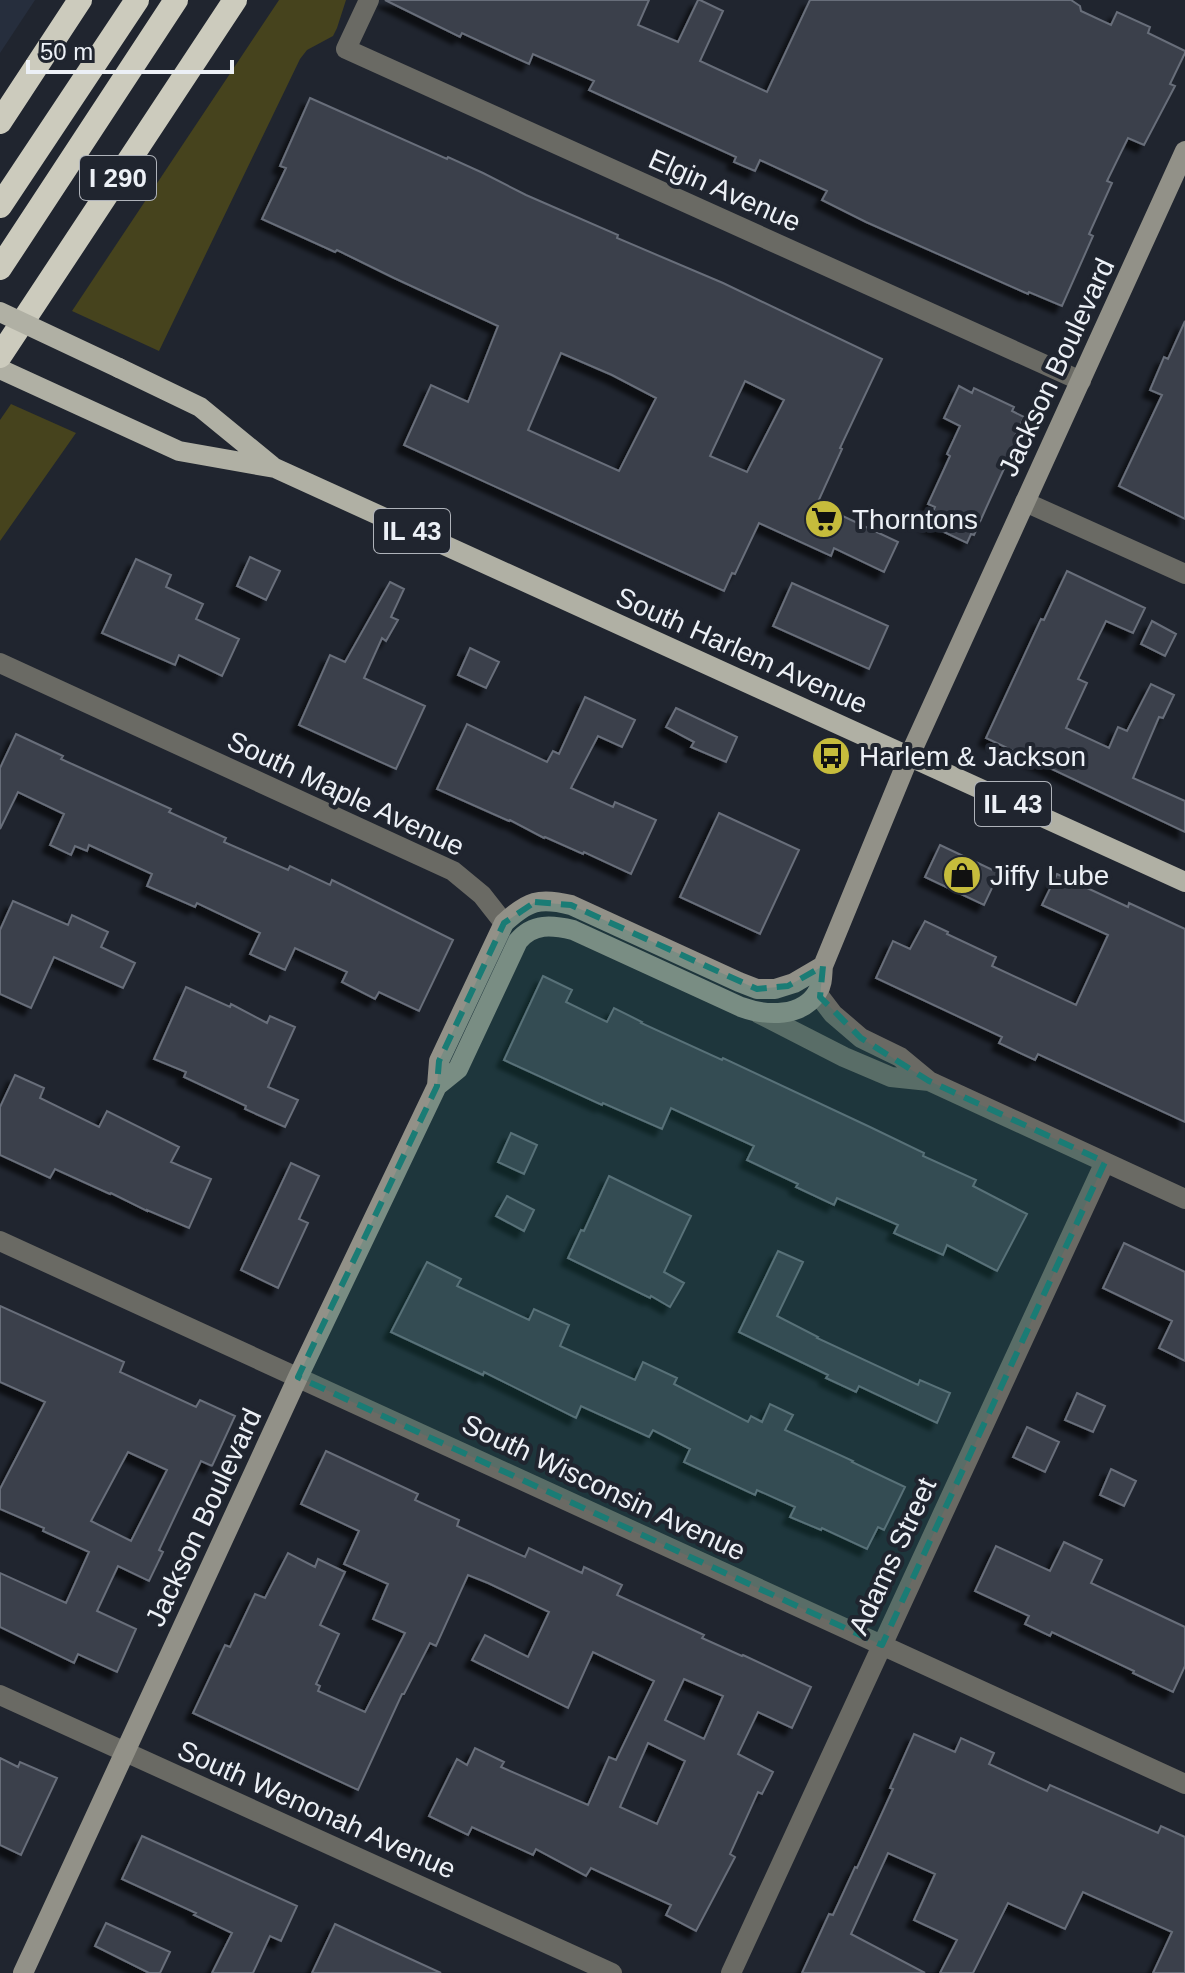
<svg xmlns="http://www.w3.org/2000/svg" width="1185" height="1973" font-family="Arial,sans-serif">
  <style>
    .built { fill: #262e3d }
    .green { fill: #46431d }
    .building { fill: #3b404b; stroke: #686e7a; stroke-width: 2; fill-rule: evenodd; filter: url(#shadow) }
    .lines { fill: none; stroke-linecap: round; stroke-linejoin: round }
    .street { stroke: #6a6a64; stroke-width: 20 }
    .secondary { stroke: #929188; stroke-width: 20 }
    .primary { stroke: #b0b0a4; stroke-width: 20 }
    .highway { stroke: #cccbbd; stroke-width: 24 }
    .primary-bridge { stroke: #b0b0a4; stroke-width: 20 }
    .marked { fill: #1a7c75; fill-opacity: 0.2; stroke: #1a7c75; stroke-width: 6; stroke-dasharray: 16 10; stroke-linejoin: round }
    .labels { text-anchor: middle; stroke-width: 8; stroke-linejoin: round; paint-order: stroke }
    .shield { fill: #20252f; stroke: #afb3ba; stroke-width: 2 }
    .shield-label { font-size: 26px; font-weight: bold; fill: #ecf0f6 }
    .street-label { font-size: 28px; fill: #ecf0f6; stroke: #20252f }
    .poi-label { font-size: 28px; fill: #ecf0f6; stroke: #20252f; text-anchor: start }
  </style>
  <defs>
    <filter id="shadow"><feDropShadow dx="-7" dy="7" stdDeviation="2" flood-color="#0009"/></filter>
  </defs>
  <rect width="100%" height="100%" fill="#20252f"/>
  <path class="built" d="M0 0H35L0 53Z"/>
  <path class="green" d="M279 0H346L337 28 333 36 307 50 300 59 159 351 72 311Z
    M11 404 76 433 0 541V420Z"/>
  <path class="building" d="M385 0H649L638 25 678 42 698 0H700L723 11 700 61 767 92 810 0H1071L1080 6 1081 11 1111 25 1117 12 1150 27 1148 33 1185 51V53L1170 84 1175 86 1144 145 1128 138 1107 181 1112 183 1089 234 1093 236 1062 306 1029 292 1028 294 866 222 822 200 827 191 760 160 755 171 734 162 736 157 589 90 594 81 533 54 529 64 462 33 460 37Z
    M310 98 447 159 448 157 483 173 526 195 618 235 617 238 723 283 882 359 840 448 842 449 817 504 898 542 884 572 834 548 831 556 759 523 735 574 732 573 724 591 404 445 431 385 468 402 498 326 394 278 337 250 335 252 262 219 286 168 280 166ZM561 353 612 375 656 398 619 471 528 430ZM745 381 784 400 747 472 710 456Z
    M1185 321V519L1119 486 1162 395 1150 390 1164 357 1168 359Z
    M959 386 972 393 974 388 1014 407 1012 411 1024 417 1014 438 1017 440 987 506 974 535 971 534 967 543 927 524 935 507 928 504 950 456 947 454 960 426 944 418Z
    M250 557 280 571 266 600 237 586Z
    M136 559 171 575 166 587 203 604 196 619 239 639 222 676 179 655 175 665 102 633Z
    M1067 571 1145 608 1133 633 1106 621 1078 679 1087 683 1066 728 1109 748 1118 727 1127 731 1151 684 1174 695 1163 718 1159 717 1133 778 1185 801V832L986 738 1041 619 1044 620Z
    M390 582 404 589 391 617 398 620 386 641 382 638 364 678 425 706 396 769 299 725 330 655 345 662Z
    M792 583 888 626 869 669 773 626Z
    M1152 621 1176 634 1165 656 1141 644Z
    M470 648 499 662 486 688 458 675Z
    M585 697 635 720 622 747 598 736 571 788 613 807 615 802 656 820 631 874 584 852 583 854 545 837 544 838 510 820 509 821 437 789 467 724 547 762 553 751 559 754Z
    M676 708 737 737 726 762 691 747 694 742 666 727Z
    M16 734 63 756 61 759 171 809 169 812 226 838 224 842 288 870 290 866 330 885 332 880 453 940 419 1011 379 992 375 999 342 982 347 972 295 948 285 970 250 954 260 933 197 903 195 907 147 886 152 874 89 845 87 851 75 846 71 855 50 845 64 814 18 792 0 829V768Z
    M719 813 799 850 760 934 680 897Z
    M940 845 999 873 984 905 925 877Z
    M1057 874 1128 907 1129 903 1185 929V1122L1038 1054 1035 1060 999 1043 1002 1037 876 978 893 941 910 949 925 921 948 932 947 934 996 957 992 966 1076 1005 1108 935 1042 905Z
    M13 901 68 925 72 915 108 932 101 947 135 963 123 988 54 957 31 1008 0 994V930Z
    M543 976 572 990 566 1002 607 1022 614 1008 642 1022 641 1023 722 1060 723 1058 870 1127 924 1153 923 1156 976 1180 973 1186 1027 1214 997 1271 947 1245 943 1255 894 1233 898 1225 837 1198 834 1205 796 1187 798 1184 747 1160 754 1146 671 1108 662 1129 603 1103 602 1105 504 1060Z
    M186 987 230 1007 231 1004 267 1023 270 1016 295 1027 268 1087 298 1100 285 1127 245 1109 246 1106 184 1077 186 1072 154 1059Z
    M15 1075 44 1088 40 1098 99 1127 107 1111 179 1147 171 1162 211 1179 189 1228 147 1210V1211L111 1193 110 1194 55 1169 50 1178 0 1155V1107Z
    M511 1133 537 1145 524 1174 498 1162Z
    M291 1163 319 1176 299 1219 308 1223 278 1288 241 1270Z
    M609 1176 691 1216 664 1272 684 1283 670 1307 651 1296 650 1298 568 1258 581 1230 584 1231Z
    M507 1196 534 1210 524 1231 496 1216Z
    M1124 1243 1185 1272V1361L1159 1348 1172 1321 1103 1288Z
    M778 1251 803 1262 777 1316 818 1337 817 1338 918 1385 920 1380 950 1393 937 1423 859 1386 856 1392 826 1378 828 1375 739 1332Z
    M427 1262 461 1279 457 1286 529 1320 534 1309 569 1325 560 1346 635 1380 643 1362 677 1378 674 1384 748 1422 751 1416 762 1422 770 1404 793 1415 785 1430 853 1461 852 1462 905 1487 884 1530 878 1527 867 1549 822 1528 821 1530 790 1517 795 1507 757 1490 755 1495 684 1462 690 1449 653 1430 649 1437 581 1406 576 1418 484 1372 483 1375 391 1332Z
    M0 1306 124 1362 120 1372 196 1407 200 1400 235 1416 212 1466 201 1461 159 1550 163 1552 149 1581 118 1566 97 1611 136 1629 117 1672 78 1654 74 1663 0 1627V1573L66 1603 89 1552 43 1531 44 1528 0 1509V1489L45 1402 0 1382ZM128 1452 167 1470 131 1541 91 1521Z
    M1077 1393 1105 1406 1093 1432 1065 1420Z
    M1027 1427 1059 1442 1045 1472 1013 1457Z
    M326 1451 418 1494 415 1500 459 1520 457 1526 525 1557 529 1548 582 1573 584 1567 622 1585 617 1595 704 1635 702 1638 742 1656 743 1655 811 1687 792 1728 758 1712 738 1754 773 1772 762 1794 758 1792 730 1854 735 1857 696 1931 666 1915 671 1905 591 1868 586 1876 536 1849 533 1855 472 1827 468 1835 429 1816 457 1759 467 1765 475 1748 504 1762 501 1767 588 1805 609 1757 616 1760 654 1681 593 1652 568 1708 472 1660 485 1635 528 1657 549 1612 488 1583 468 1575 436 1646 430 1643 404 1694H402L358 1790 193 1713 225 1645 230 1647 255 1594 265 1598 288 1553 315 1567 318 1559 345 1572 320 1625 339 1634 316 1684 320 1686 318 1691 365 1712 405 1633 373 1619 388 1584 344 1564 359 1531 301 1504ZM684 1679 723 1696 704 1739 665 1720ZM648 1743 685 1761 657 1824 620 1807Z
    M1111 1469 1136 1481 1124 1506 1100 1495Z
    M1064 1542 1102 1560 1091 1583 1185 1627V1666L1173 1692 1133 1673 1134 1671 1052 1632 1050 1636 1025 1624 1029 1616 975 1591 996 1546 1050 1571Z
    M914 1734 955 1752 961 1738 994 1753 989 1764 1047 1791 1050 1785 1158 1833 1161 1826 1185 1837V1973H1153L1172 1932 1083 1892 1065 1929 1008 1903 973 1973H940L957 1940 914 1920 935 1874 888 1853 851 1934 925 1973H802L829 1914 833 1915 855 1867 857 1868 893 1789 890 1788Z
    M0 1758 18 1767 20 1762 57 1778 21 1855 0 1845Z
    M142 1836 297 1906 281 1941 270 1936 253 1973H212L232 1933 194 1915 196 1913 122 1879Z
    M106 1923 170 1952 160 1973H149L95 1946Z
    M335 1924 380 1945 441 1973H312Z"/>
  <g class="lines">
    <path class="street" d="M369 0 346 49 1081 381
      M1025 502 1185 574
      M0 663 453 871 482 895 504 923
      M817 993 833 1014 861 1038 900 1057 929 1081 1185 1199
      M758 1013 844 1057 891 1077 929 1081
      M0 1241 1185 1784
      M0 1695 612 1973
      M731 1973 1105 1162"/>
    <path class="secondary" d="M437 1086 458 1069 518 941C533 923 552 925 573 930L741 1007C766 1016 803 1018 818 991 823 984 822 974 823 966
      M23 1973 298 1377 437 1086 439 1061 504 923C528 901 539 897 571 905L739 982 757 989H775L794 983 823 966 909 757 1185 151"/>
    <path class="primary" d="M119 368 200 407 272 466
      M0 369 179 451 275 468 1185 882"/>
    <path class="highway" d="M0 122 80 0
      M0 206 137 0
      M0 268 176 0
      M0 356 235 0"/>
    <path class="primary-bridge" d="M0 312 119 368"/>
  </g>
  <path class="marked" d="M535 902 571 905 757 989 788 986 823 966 820 997 861 1038 929 1081 1105 1162 882 1645 298 1377 437 1086 439 1061 504 923Z"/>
  <defs>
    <g id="supermarket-disc" transform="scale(2)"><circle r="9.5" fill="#c6bc3c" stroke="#20252f"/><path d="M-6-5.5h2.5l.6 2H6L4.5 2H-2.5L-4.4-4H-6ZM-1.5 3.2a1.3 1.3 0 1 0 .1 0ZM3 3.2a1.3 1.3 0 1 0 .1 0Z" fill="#111"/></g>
    <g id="bus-disc" transform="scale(2)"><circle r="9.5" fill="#c6bc3c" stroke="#20252f"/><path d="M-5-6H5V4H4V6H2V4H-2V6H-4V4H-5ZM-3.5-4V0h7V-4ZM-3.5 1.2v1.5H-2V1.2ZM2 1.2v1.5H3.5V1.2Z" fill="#111"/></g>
    <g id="shop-disc" transform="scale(2)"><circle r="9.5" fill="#c6bc3c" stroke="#20252f"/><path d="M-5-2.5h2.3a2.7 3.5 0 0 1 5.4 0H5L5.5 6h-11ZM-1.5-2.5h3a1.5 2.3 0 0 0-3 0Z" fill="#111"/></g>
  </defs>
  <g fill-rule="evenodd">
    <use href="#supermarket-disc" x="824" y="519"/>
    <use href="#bus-disc" x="831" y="756"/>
    <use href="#shop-disc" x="962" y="875"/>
  </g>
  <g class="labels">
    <g class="shield">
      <rect x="80" y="156" width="76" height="44" rx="6"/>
      <rect x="374" y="509" width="76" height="44" rx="6"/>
      <rect x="975" y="782" width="76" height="44" rx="6"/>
    </g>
    <g class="shield-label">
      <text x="118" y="187">I 290</text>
      <text x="412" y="540">IL 43</text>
      <text x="1013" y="813">IL 43</text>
    </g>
    <g class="street-label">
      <text transform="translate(725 190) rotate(24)" y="10">Elgin Avenue</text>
      <text transform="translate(1056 367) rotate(-65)" y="10">Jackson Boulevard</text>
      <text transform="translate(742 650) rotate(24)" y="10">South Harlem Avenue</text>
      <text transform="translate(346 793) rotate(25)" y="10">South Maple Avenue</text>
      <text transform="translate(604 1487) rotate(25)" y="10">South Wisconsin Avenue</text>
      <text transform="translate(203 1517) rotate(-65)" y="10">Jackson Boulevard</text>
      <text transform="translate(892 1556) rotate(-65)" y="10">Adams Street</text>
      <text transform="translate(317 1809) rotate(24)" y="10">South Wenonah Avenue</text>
    </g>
    <g class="poi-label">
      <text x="852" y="529">Thorntons</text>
      <text x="859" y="766">Harlem &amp; Jackson</text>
      <text x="990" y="885">Jiffy Lube</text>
    </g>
  </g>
  <path d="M28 60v12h204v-12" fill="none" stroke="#ecf0f6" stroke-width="4"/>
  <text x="40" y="60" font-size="24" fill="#ecf0f6" stroke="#20252f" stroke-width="6" paint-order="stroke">50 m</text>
</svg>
